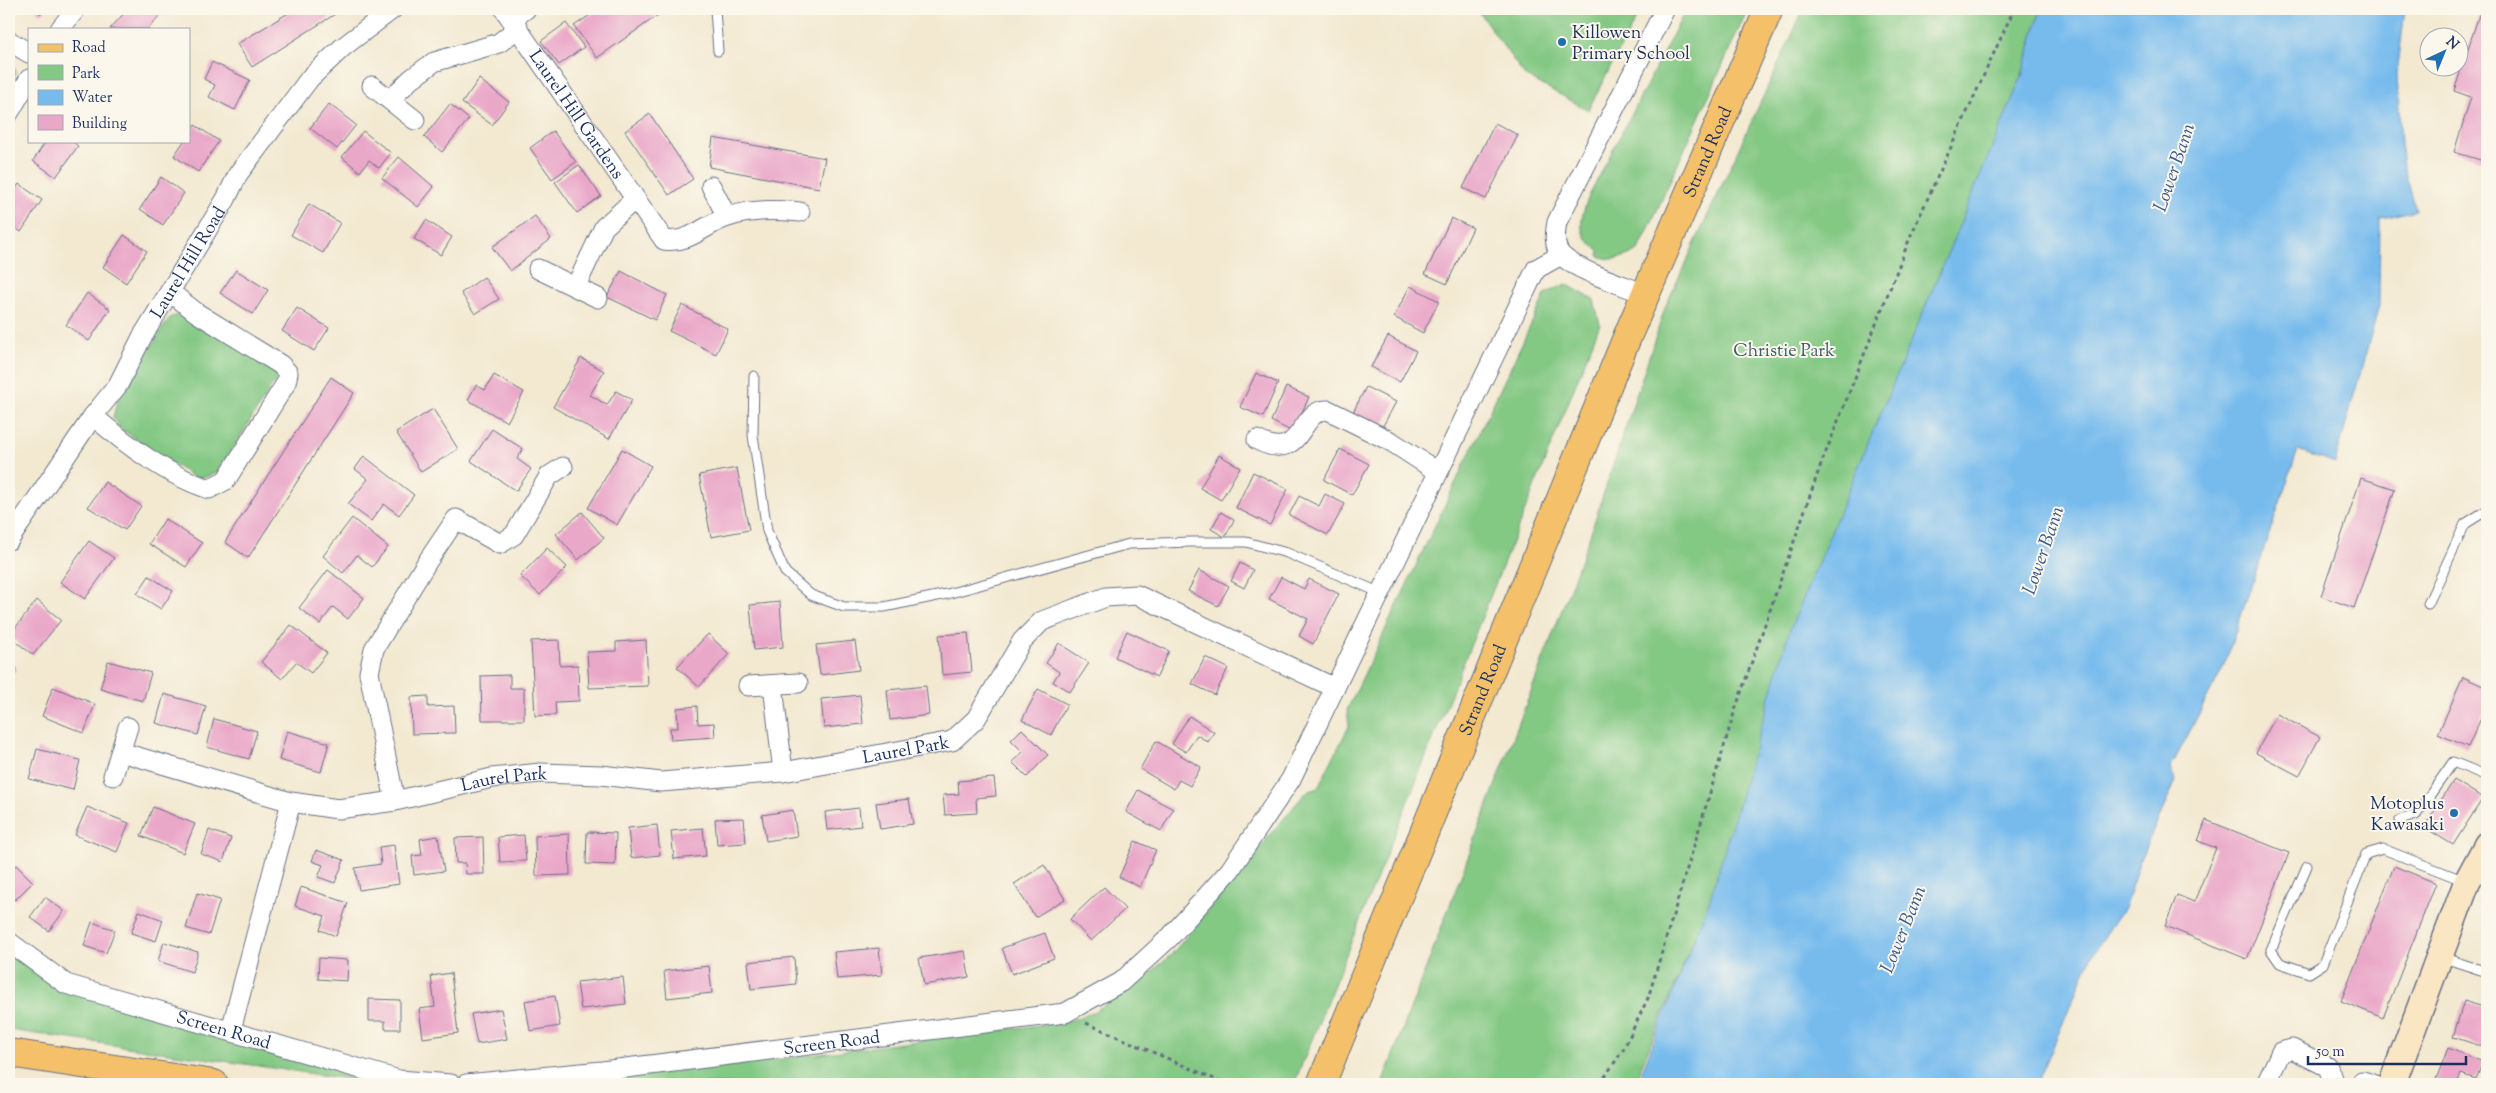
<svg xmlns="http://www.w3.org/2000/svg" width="2496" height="1093" font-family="'Sorts Mill Goudy',serif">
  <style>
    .green { fill: #83c883; stroke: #4f7c70 }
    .water { fill: #77bbed; stroke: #4975a6 }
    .building { fill: #eaa8c9 }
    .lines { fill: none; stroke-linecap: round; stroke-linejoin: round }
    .lane-casing { stroke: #677086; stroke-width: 11 }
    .street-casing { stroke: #677086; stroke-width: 21 }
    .secondary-casing { stroke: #677086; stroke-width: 29 }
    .primary-casing { stroke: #677086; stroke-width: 30 }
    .highway-casing { stroke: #677086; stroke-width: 30 }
    .path { stroke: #677086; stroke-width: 3; stroke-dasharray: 4 4; stroke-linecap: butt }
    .lane { stroke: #fff; stroke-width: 9 }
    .street { stroke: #fff; stroke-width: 19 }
    .secondary { stroke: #fbe6c4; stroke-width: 26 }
    .primary { stroke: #f4c16b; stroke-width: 28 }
    .highway { stroke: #f4c16b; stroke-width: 28 }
    .poi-dot { fill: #1f6fb2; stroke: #fbf7ec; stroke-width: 2 }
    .labels { text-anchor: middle; stroke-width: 4; stroke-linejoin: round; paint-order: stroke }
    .poi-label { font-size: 18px; fill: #1b2f5e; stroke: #fbf7ec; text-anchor: start }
    .street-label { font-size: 18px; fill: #1b2f5e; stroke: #fbf7ec }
    .park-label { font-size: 18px; fill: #3a5d69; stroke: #fbf7ec }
    .water-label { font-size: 19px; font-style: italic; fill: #375989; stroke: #fbf7ec }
  </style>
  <rect width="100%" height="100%" fill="#fbf7ec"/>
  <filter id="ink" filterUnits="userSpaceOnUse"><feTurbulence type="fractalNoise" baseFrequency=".02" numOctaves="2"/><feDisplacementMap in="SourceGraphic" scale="10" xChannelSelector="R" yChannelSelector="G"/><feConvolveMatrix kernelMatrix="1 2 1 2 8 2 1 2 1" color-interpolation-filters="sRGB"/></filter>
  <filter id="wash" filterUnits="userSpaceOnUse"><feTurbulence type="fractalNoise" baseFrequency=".0096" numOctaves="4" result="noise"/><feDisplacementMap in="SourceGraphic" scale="20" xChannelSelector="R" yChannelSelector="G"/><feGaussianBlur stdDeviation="1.12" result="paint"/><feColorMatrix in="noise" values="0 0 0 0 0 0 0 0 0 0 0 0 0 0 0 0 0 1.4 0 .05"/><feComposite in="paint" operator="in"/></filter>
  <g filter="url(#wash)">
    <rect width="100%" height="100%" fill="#f3e9d1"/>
    <path class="green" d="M1477 9H1641L1588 110 1524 75Z
      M1686 9H1748L1639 250C1624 258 1613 262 1598 256L1599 250C1575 234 1580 220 1589 196Z
      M1804 9H2041L2022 76 2014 211 1706 910 1634 1084H1382L1588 541 1666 305Z
      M9 58 16 71 9 94Z
      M1566 284 1594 300 1600 324 1294 1084H554L735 1065 1070 1021 1095 1011 1136 985 1171 955 1306 792 1318 788 1349 726 1347 710 1546 293Z
      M180 315 272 366 277 378 218 472 203 478 193 477 121 429 113 417 117 402 164 326 171 317Z
      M9 950 34 968 383 1084 9 1030Z"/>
    <path class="water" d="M2041 9H2405L2397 75 2402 161 2416 210 2380 219 2379 306 2335 463 2298 450 2223 668 2170 769 2176 781 2141 857 2125 906 2092 955 2037 1084H1637L1710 899 1789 632 2022 76Z"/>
    <g id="blocks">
      <path class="building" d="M35 9H46L41 14Z
        M128 9H165L148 29H110Z
        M295 9H343L252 67 237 44Z
        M599 9H662L664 11 597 58 574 26Z
        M2481 9H2487V162L2454 152 2471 97 2454 91Z
        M566 23 584 47 559 65 541 41Z
        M212 62 250 80 235 110 209 97 215 85 204 79Z
        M479 79 509 102 492 125 462 103Z
        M329 104 356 125 337 149 310 128Z
        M450 104 469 119 442 152 424 137Z
        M650 114 693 179 669 195 625 131Z
        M1495 123 1518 135 1486 199 1463 188Z
        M195 125 219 141 198 172 174 156 184 141H189V135Z
        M363 131 391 153 379 168 369 160 360 172 342 157Z
        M553 131 576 162 552 179 530 148Z
        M713 138 825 158 819 188 709 167Z
        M46 141H71L78 146 56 177 33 161Z
        M399 157 434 187 418 207 382 178Z
        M579 165 601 196 577 213 555 182Z
        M161 177 184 193 163 225 140 209Z
        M19 184 42 200 21 232 9 223V199Z
        M309 204 340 223 323 253 291 235Z
        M535 216 551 239 510 271 492 247Z
        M1451 218 1473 228 1447 284 1425 274Z
        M426 220 452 237 441 255 414 239Z
        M124 235 147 251 126 283 103 267Z
        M236 270 268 290 253 314 220 293Z
        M621 271 667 295 655 320 607 297Z
        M484 277 499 299 475 314 461 293Z
        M1410 286 1439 301 1423 333 1394 317Z
        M87 293 110 309 89 341 66 325Z
        M682 305 728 329 716 354 669 331Z
        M297 308 329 328 314 351 282 331Z
        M1388 336 1416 351 1400 382 1371 367Z
        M581 358 604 371 590 395 607 405 616 391 632 400 609 439 553 407Z
        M1256 373 1278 383 1263 417 1240 407Z
        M494 375 524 392 507 422 468 400 476 385 485 390Z
        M331 377 354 393 248 558 225 542Z
        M1286 387 1309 397 1293 432 1271 421Z
        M1366 387 1396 402 1379 433 1350 418Z
        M433 409 458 449 421 472 396 432Z
        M492 429 523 449 517 459 531 469 516 491 471 461Z
        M622 449 651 466 617 525 588 508Z
        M1340 449 1369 464 1352 495 1324 480Z
        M1219 455 1240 467 1221 500 1200 488Z
        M364 456 414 495 399 515 384 504 371 521 348 504 368 479 355 469Z
        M737 468 749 530 711 537 699 475Z
        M1253 472 1288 489 1270 525 1236 508Z
        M2361 478 2395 489 2354 608 2321 596Z
        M105 482 141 506 125 530 88 507Z
        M1325 494 1345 504 1328 535 1289 515 1299 496 1319 506Z
        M582 512 604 538 578 560 556 534Z
        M1221 512 1234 520 1225 537 1211 529Z
        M352 518 388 547 372 567 357 555 343 573 323 556Z
        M165 519 202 543 186 567 149 544Z
        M89 541 114 558 85 599 60 582Z
        M547 548 567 567 540 595 520 576Z
        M1240 563 1253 570 1244 588 1231 581Z
        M328 570 364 598 348 619 333 607 320 624 299 608Z
        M1199 570 1229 586 1218 606 1188 591Z
        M149 576 173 591 161 609 137 594Z
        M1281 577 1304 589 1309 579 1339 594 1313 644 1299 636 1308 619 1269 599Z
        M37 600 61 620 33 655 9 636Z
        M780 602 783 647 754 650 750 605Z
        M291 625 327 653 311 673 296 662 282 679 261 662Z
        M1127 631 1169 651 1157 677 1115 657Z
        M968 633 972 672 942 675 939 635Z
        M708 634 729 654 699 687 677 667Z
        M559 640 560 666 578 665 579 701 555 702 556 715 535 716 531 641Z
        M646 640 648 686 589 688 587 652 616 651V642Z
        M855 641 859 670 820 675 816 645Z
        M1059 643 1089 663 1070 692 1053 682 1059 672 1046 663Z
        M1205 657 1228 668 1215 695 1192 684Z
        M9 661 17 669 9 677Z
        M108 661 151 673 143 701 100 689Z
        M510 675V688H524V720H482L481 676Z
        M2463 677 2487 688V705L2468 747 2438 734Z
        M926 686 929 715 890 720 887 690Z
        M53 687 95 704 84 733 42 716Z
        M1038 689 1067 704 1051 735 1022 720Z
        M164 694 206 706 198 735 156 723Z
        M860 695 863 724 824 728 821 699Z
        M428 696V707L454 706 455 733 412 734 411 697Z
        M697 706 698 724 714 723 715 737 671 740 670 728H678L677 708Z
        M2277 714 2320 737 2299 776 2256 753Z
        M1189 716 1214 732 1208 742 1197 735 1186 752 1172 744Z
        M214 719 257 731 249 759 207 747Z
        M1022 729 1048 755 1027 777 1012 762 1023 752 1011 740Z
        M287 731 329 743 321 772 279 760Z
        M1156 741 1201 767 1190 786 1179 780 1174 789 1140 769Z
        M37 749 80 760 73 790 29 779Z
        M994 778 996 796 976 798 977 813 945 815 943 795 959 794 958 781Z
        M2454 780 2483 798 2453 845 2424 827Z
        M1138 790 1173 809 1161 831 1126 812Z
        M909 799 913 824 880 829 876 803Z
        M87 807 129 823 117 852 75 835Z
        M153 807 195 824 183 853 141 836Z
        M859 808 861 826 827 830 825 812Z
        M793 810 797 836 766 841 762 815Z
        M744 818 746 843 717 845 715 819Z
        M2206 820 2289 853 2247 959 2165 926 2177 895 2194 902 2216 848 2198 841Z
        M657 825 660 855 631 858 628 828Z
        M703 828 706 856 674 859 671 831Z
        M209 830 231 838 223 862 201 854Z
        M587 832 616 833 615 865 586 864Z
        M569 834 570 875 536 876 535 836Z
        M524 835 526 861 500 862 498 837Z
        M438 836 444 871 414 875 412 856 422 855 420 839Z
        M483 837 484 874H466L465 863H456L455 838Z
        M1135 841 1156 850 1140 887 1119 877Z
        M394 845 399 884 359 890 355 868 381 864 379 847Z
        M316 850 344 860 335 883 318 877 323 865 312 861Z
        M16 865 33 882 15 900 9 894V873Z
        M1044 865 1065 899 1035 917 1014 884Z
        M2394 866 2436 883 2383 1018 2341 1001Z
        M301 887 348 903 336 936 320 930 325 916 295 906Z
        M1104 887 1125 909 1091 941 1070 919Z
        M197 893 220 900 209 935 186 928Z
        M45 897 64 911 49 931 30 917Z
        M139 911 163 920 156 941 131 933Z
        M92 922 115 930 106 953 84 946Z
        M1045 933 1054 958 1012 974 1002 948Z
        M164 942 198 952 192 972 158 961Z
        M879 948 882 975 837 979 834 952Z
        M965 951 969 977 924 985 919 958Z
        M794 957 796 984 751 989 748 962Z
        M319 958 348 960 347 981 318 979Z
        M709 966 712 993 667 998 664 971Z
        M451 973 458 1033 423 1038 419 1009 435 1007 431 976Z
        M623 977 626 1004 581 1009 577 982Z
        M555 996 560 1026 530 1031 525 1001Z
        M369 999 400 1000V1029H385V1021H369Z
        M2464 1001 2487 1008V1048L2453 1037Z
        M501 1009 507 1039 477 1044 471 1014Z
        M2448 1048 2483 1062 2476 1079 2461 1074 2457 1084 2435 1082Z"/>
    </g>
  </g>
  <g filter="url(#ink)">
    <use href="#blocks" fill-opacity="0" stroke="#677086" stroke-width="1"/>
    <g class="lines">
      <g class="lane-casing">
        <path id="lane" d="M715 9 718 51
          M754 376 753 435 767 531 785 572 811 595 844 607H884L947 594 1129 544 1191 542H1246L1287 553 1381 593
          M2428 604 2465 524 2484 512 2487 513
          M2400 820 2416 815 2453 762 2487 776
          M2307 866 2271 950 2280 963 2309 973 2323 964 2366 854 2383 849 2465 881
          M2441 957 2487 972"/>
      </g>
      <g class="street-casing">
        <g id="street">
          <path id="s1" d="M504 9 664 240C690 244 705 224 728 217 752 209 775 210 800 212"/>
          <path d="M512 19 526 9"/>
          <path d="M60 29 76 9"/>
          <path d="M9 41 29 53"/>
          <path d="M372 86 415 120"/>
          <path d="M390 100 411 79 434 62 499 43 518 28"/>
          <path d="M9 113 29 79"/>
          <path d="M711 186 727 217"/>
          <path d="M538 269 598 298"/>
          <path d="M576 286 604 227 635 199"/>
          <path d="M1645 294C1623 285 1578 271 1562 256 1553 247 1555 233 1557 222L1665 9"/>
          <path d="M93 416C127 445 166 475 209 489L226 480 286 383 288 373 281 365 197 313 170 292"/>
          <path d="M1257 440C1305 465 1298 408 1328 410L1392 442 1438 472"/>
          <path id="s2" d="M9 540 93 416 118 385 142 337 226 199 238 174 310 78 343 47 393 9"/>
          <path d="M773 685 783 772"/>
          <path d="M748 686 798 683"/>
          <path id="s3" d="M121 752 291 802 338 809 395 801 492 778 540 773 601 775 661 782 783 772 952 741 976 719 1022 641 1042 621 1106 597 1137 595 1335 688"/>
          <path d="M113 776 128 727"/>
          <path d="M395 801 369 673 374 649 427 562 456 519 500 544 514 535 549 476 563 467"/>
          <path id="s4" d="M9 942 66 984 399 1080 451 1084"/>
          <path d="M231 1030 291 802"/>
          <path id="s5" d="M466 1084 602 1071 1065 1013 1121 982 1170 937 1230 870 1291 779 1536 269 1561 255"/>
          <path d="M2266 1084 2281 1052 2292 1049 2328 1067 2334 1084"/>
          <path d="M2361 1084 2362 1081 2373 1084"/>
        </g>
      </g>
      <g class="secondary-casing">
        <path id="secondary" d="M2392 1084 2467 882 2487 845"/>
      </g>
      <g class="primary-casing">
        <g id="primary">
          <path id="s6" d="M1321 1084 1630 330 1769 9"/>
        </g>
      </g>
      <g class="highway-casing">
        <path id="highway" d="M9 1053 214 1084"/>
      </g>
      <path class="path" d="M1086 1023 1226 1084
        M1600 1084 1623 1050 1648 998 1735 710 1820 467 1911 235 2014 9"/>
      <use href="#lane" class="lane"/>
      <use href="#street" class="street"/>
      <use href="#secondary" class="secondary"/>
      <use href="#primary" class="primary"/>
      <use href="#highway" class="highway"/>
    </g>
  </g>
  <g class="poi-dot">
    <circle cx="1562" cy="42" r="5"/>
    <circle cx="2454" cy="813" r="5"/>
  </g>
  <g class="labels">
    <g class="poi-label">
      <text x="1572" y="38">Killowen<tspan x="1572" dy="21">Primary School</tspan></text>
      <text x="2444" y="809" text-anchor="end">Motoplus<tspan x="2444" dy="21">Kawasaki</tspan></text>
    </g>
    <g class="street-label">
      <text dy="6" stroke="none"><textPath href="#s1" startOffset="128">Laurel Hill Gardens</textPath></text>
      <text dy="6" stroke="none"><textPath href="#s6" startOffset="1009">Strand Road</textPath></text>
      <text dy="6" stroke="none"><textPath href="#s2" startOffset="331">Laurel Hill Road</textPath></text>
      <text dy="6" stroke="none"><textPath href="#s6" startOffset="426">Strand Road</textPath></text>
      <text dy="6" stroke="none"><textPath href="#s3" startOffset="799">Laurel Park</textPath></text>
      <text dy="6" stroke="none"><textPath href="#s3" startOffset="394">Laurel Park</textPath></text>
      <text dy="6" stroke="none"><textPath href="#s4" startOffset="235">Screen Road</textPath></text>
      <text dy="6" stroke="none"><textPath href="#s5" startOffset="368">Screen Road</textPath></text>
    </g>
    <g class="park-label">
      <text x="1784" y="356">Christie Park</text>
    </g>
    <g class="water-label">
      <text transform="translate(2173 167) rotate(-71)" y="7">Lower Bann</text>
      <text transform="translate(2042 550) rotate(-71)" y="7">Lower Bann</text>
      <text transform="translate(1902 929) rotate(-68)" y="7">Lower Bann</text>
    </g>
  </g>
  <rect width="2496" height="1093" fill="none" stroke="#fbf7ec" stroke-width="30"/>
  <rect x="28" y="28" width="162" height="115" fill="#fbf7ec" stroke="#a1a7b3"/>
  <rect x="38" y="44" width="25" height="8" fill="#f4c16b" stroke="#a1a7b3"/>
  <text x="72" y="52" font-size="15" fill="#1b2f5e">Road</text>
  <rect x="38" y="65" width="25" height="15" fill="#83c883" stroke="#a1a7b3"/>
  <text x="72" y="78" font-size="15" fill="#1b2f5e">Park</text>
  <rect x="38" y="90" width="25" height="15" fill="#77bbed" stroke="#a1a7b3"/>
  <text x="72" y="102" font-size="15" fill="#1b2f5e">Water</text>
  <rect x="38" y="115" width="25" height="15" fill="#eaa8c9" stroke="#a1a7b3"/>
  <text x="72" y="128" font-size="15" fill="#1b2f5e">Building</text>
  <g transform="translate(2444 52) rotate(44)"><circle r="24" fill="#fbf7ec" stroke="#a1a7b3"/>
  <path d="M0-4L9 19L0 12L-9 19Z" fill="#1f6fb2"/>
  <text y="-8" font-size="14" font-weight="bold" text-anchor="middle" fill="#1b2f5e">N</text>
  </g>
  <path d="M2308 1056v8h158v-8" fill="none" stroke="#1b2f5e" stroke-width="2.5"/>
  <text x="2316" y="1056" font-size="15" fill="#1b2f5e" stroke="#fbf7ec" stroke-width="4" paint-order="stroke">50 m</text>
</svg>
